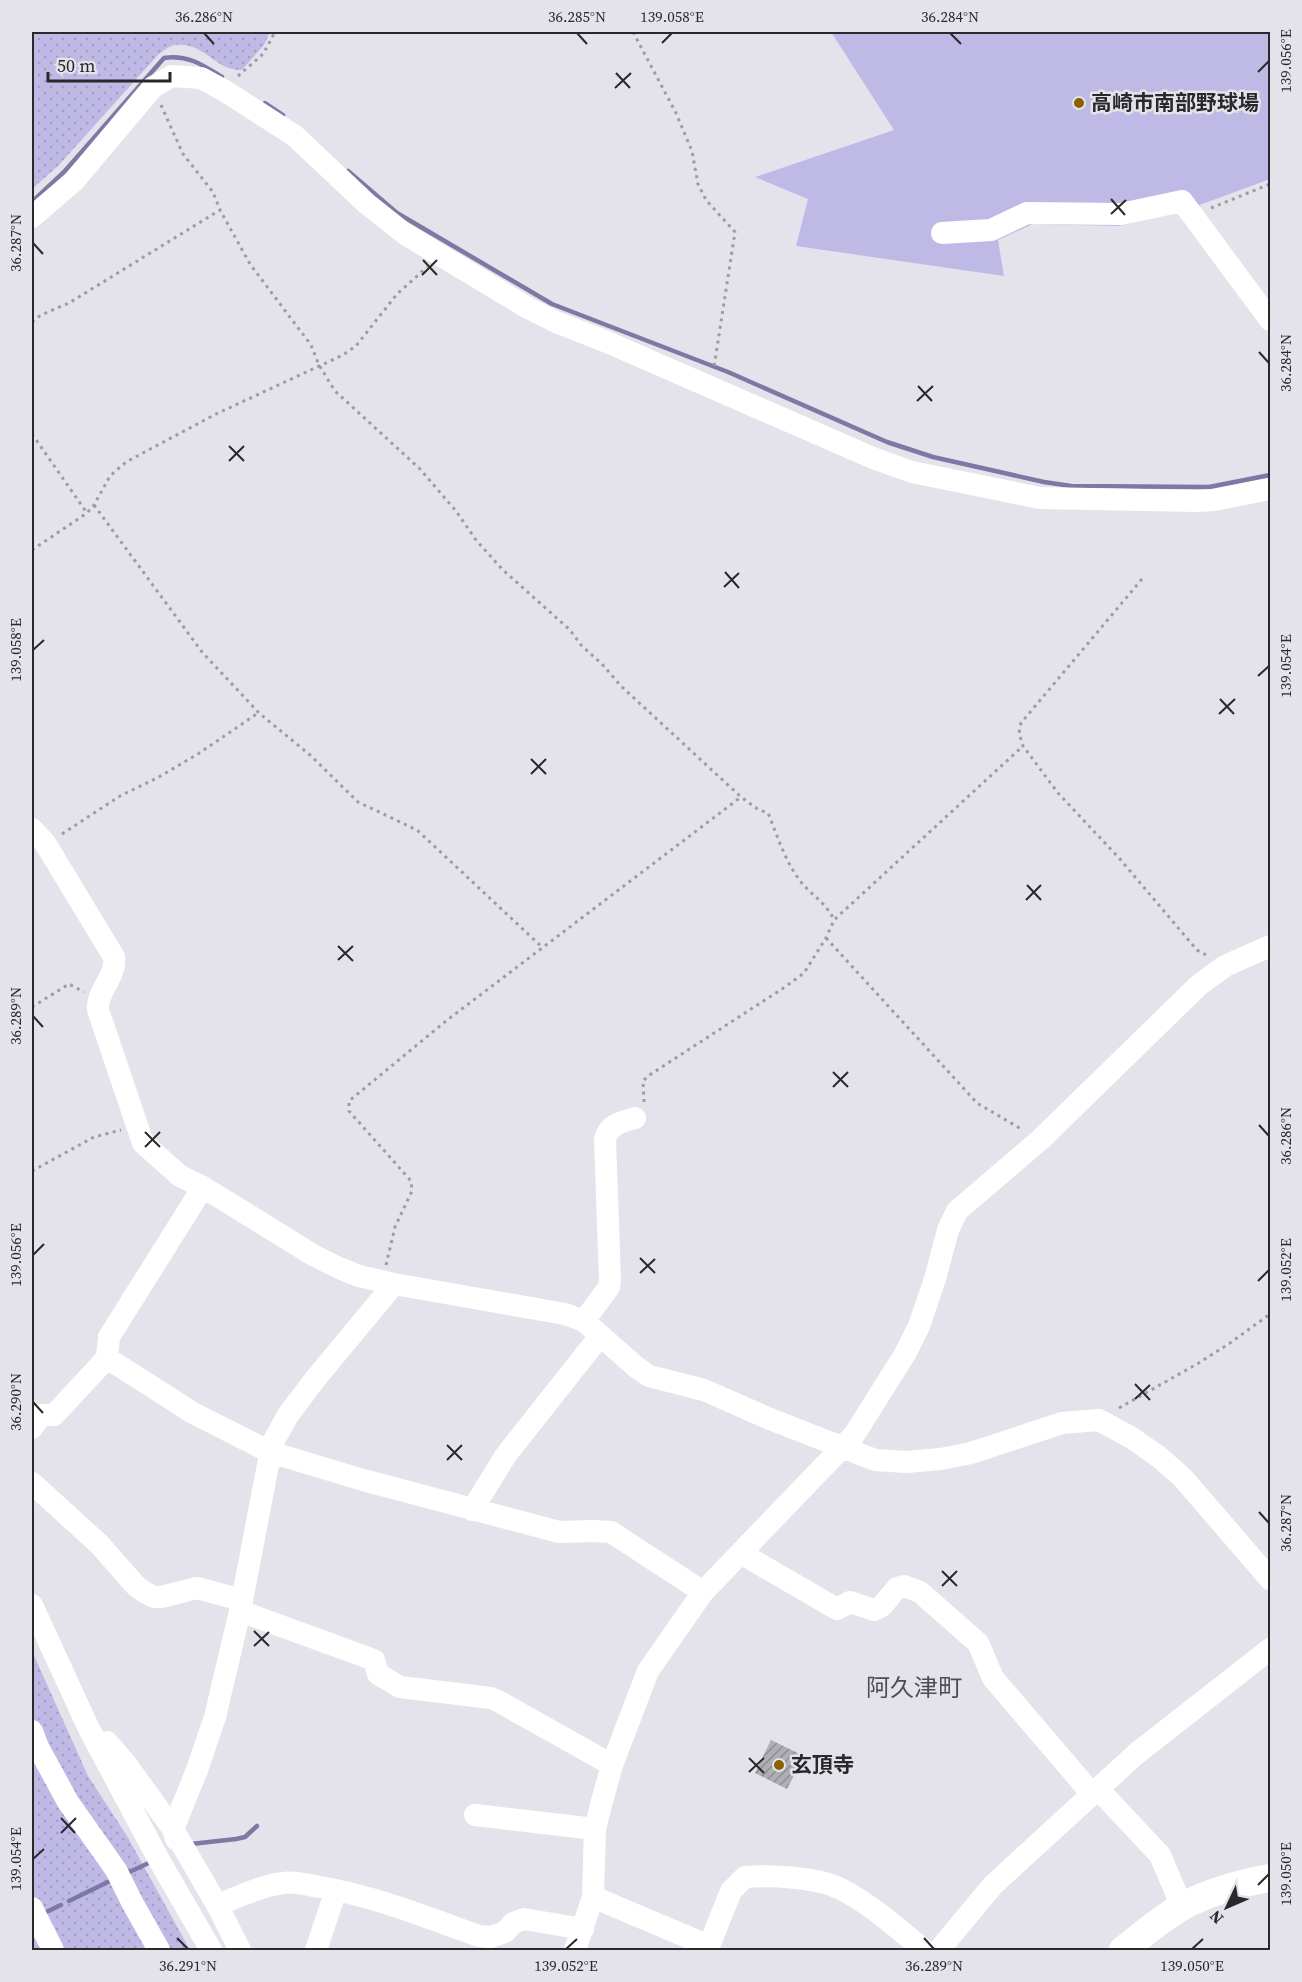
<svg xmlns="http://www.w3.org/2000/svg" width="1302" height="1982" font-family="'Source Serif 4','Noto Sans JP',serif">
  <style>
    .grass { fill: url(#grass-dots) }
    .park { fill: #bfb9e6 }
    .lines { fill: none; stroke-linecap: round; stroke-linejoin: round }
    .stream { stroke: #7e78a4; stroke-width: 4.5 }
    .building { fill: url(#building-hatch) }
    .path { stroke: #9c9ca1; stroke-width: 3; stroke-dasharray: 3 4.5; stroke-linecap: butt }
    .minor { stroke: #fff; stroke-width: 22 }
    .major { stroke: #fff; stroke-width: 28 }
    .ticks { fill: none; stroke: #29292b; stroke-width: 2 }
    .poi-dot { fill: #896100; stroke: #e4e3eb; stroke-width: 2 }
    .labels { text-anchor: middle; stroke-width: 5; stroke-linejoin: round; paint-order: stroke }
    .poi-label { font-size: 21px; font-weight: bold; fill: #29292b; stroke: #e4e3eb; text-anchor: start }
    .quarter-label { font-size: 24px; fill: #4e4d54; stroke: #e4e3eb }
    .neatline { fill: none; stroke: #29292b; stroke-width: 2 }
    .ticks-label { font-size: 15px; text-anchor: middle; fill: #29292b }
  </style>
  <defs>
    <pattern id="grass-dots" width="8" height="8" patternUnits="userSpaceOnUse" patternTransform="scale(1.5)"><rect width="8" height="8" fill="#bfb9e6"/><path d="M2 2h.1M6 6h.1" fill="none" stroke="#a49fc5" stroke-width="1.8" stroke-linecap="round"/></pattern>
    <pattern id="building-hatch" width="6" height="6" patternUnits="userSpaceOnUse" patternTransform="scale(1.5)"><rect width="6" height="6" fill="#afaeb5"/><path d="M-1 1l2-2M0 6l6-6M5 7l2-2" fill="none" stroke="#8e8e93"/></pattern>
  </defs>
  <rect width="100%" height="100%" fill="#e4e3eb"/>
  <path class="grass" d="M32 32H270L264 45 242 70C215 71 204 41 175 45 169 46 163 51 158 55L58 166 32 189Z
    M32 1651 88 1776 127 1836 190 1950H32Z"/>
  <path class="park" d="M831 32H1270V179L1194 207 1119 226 1033 224 998 240 1004 276 796 246 808 199 755 177 894 130Z"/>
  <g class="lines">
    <path class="stream" d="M265 103 283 115
      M348 171 397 213 552 304 728 372 887 442 933 457 1044 482 1071 486 1209 487 1270 475
      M32 202 64 172 164 58C187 54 203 65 222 77
      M191 1844 236 1839 245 1837 257 1826
      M125 1874 153 1861
      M69 1901 112 1880
      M42 1914 61 1905"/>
  </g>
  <path class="building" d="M771 1740 804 1756 787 1789 755 1773Z"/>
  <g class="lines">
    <path class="path" d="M633 32 676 113 692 151 698 184 706 200 735 232 714 367
      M238 76 263 54 275 32
      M161 105 183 154 213 192 220 210 250 264 311 345 319 365 335 391 420 469 456 511 476 540 502 569 570 630 581 645 602 664 621 686 741 797 759 810 768 813C777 835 784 858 798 878 809 894 826 902 834 920
      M1211 208 1270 184
      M32 322 41 315 69 303 220 210
      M32 434 87 513
      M94 505 202 652 259 713 310 755 358 802 417 830 543 948
      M32 550 87 513 94 505 110 476 126 462 216 414 343 355 356 346 397 294 427 267
      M1142 579 1021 723 1019 733 1023 746 1058 793 1119 858 1197 950 1208 956
      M62 834 120 796 157 778 198 754 258 713
      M826 938 977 1103 1023 1130
      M32 1007 69 984 84 992
      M644 1102 643 1081 648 1076 785 987 804 973 826 938 834 920 1023 746
      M32 1171 94 1137 121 1130
      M386 1265 395 1227 412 1191 411 1181 349 1111V1101L446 1021 741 797
      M1119 1408 1197 1364 1230 1343 1270 1314"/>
    <path class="minor" d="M32 217 74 181 153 87 172 76 201 78 225 91 295 136 366 203 405 234 528 308 556 322 607 342 873 458 912 472 1040 498 1197 501 1214 500 1270 489
      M942 233 991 230 1027 213 1121 214 1182 201 1270 320
      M32 829 45 843 114 957C117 977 96 991 98 1010L143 1143 180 1176 203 1187 313 1255 339 1268 359 1276 394 1284 565 1314 584 1321 636 1367 649 1376 704 1390 770 1419 875 1460 906 1462 941 1459 971 1453 1062 1423 1099 1420 1132 1438 1159 1457 1182 1477 1270 1579
      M584 1321 609 1287 610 1281 605 1139C609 1124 622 1122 635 1118
      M107 1358 193 1413 270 1452 363 1480 559 1532 593 1531 611 1532 703 1592
      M32 1428 41 1415H54L107 1358 109 1337 203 1187
      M32 1483 99 1544 136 1586 144 1592 154 1597H161L197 1588 242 1600
      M472 1510 506 1455 600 1336
      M742 1554 837 1609 850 1602 874 1610 882 1606 897 1588 904 1586 920 1592 978 1643 993 1678 1092 1794
      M32 1605 89 1729 159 1860 211 1950
      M240 1611 374 1660 378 1674 400 1687 491 1698 498 1701 612 1765
      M32 1731 38 1747 68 1802 116 1870 133 1904 159 1950
      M107 1742 126 1764 173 1829 176 1839
      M1098 1789 1160 1855 1182 1907
      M475 1815 595 1829
      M593 1897 709 1946 731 1891 745 1877C772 1875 817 1877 841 1889 872 1905 898 1929 924 1950
      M217 1905C237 1898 262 1885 283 1883 295 1881 308 1885 320 1887 374 1896 426 1917 479 1936L491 1937 505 1932 513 1923 524 1919 583 1929
      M32 1908 53 1950
      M240 1950 217 1905 173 1829 197 1770 215 1717 240 1611 272 1444 288 1415 316 1378 394 1284
      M316 1950 336 1890
      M575 1950 593 1897 595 1829 601 1805 612 1765 648 1671 703 1592 854 1435 905 1354 919 1326 935 1279 948 1230 957 1211 1040 1140 1199 985 1225 966 1270 946
      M939 1950 993 1885 1136 1754 1270 1649"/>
    <path class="major" d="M1123 1950C1142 1935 1162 1918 1183 1906 1210 1892 1241 1883 1270 1878"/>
  </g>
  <path class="ticks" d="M204 33 214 44M577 33 587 44M950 33 961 44M662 43 672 33M1258 72 1269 61M616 73 630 88M615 88 631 73M1111 199 1125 215M1111 214 1126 200M33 243 43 254M423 260 437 275M422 275 437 260M1259 352 1269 363M918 386 932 401M917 401 933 386M229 446 244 461M229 461 244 446M725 572 739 588M724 587 739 573M33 650 44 640M1258 676 1269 666M1220 699 1234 714M1219 714 1235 699M531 759 546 774M531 774 546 759M1027 885 1041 900M1026 900 1041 885M338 946 353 961M338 960 353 946M33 1016 43 1027M833 1072 848 1087M833 1087 848 1072M1259 1125 1269 1136M145 1132 160 1147M145 1147 160 1132M33 1255 44 1244M640 1258 655 1273M640 1273 655 1259M1258 1281 1269 1270M1135 1384 1150 1400M1135 1399 1150 1385M33 1402 43 1413M447 1445 462 1460M447 1460 462 1445M1259 1512 1269 1523M942 1571 957 1586M942 1586 957 1571M254 1631 269 1646M254 1646 269 1632M749 1758 764 1773M749 1772 764 1758M61 1818 75 1833M61 1833 76 1818M33 1859 44 1849M1258 1885 1269 1874M177 1938 188 1949M924 1938 934 1949M566 1949 577 1939M1192 1949 1203 1939"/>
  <g class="poi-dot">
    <circle cx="1079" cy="103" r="6"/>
    <circle cx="779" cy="1765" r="6"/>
  </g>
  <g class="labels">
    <g class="poi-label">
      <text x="1091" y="110">高崎市南部野球場</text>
      <text x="791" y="1772">玄頂寺</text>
    </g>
    <g class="quarter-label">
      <text x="914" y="1696">阿久津町</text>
    </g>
  </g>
  <rect width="1302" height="1982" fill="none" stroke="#e4e3eb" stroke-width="66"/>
  <g transform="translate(1227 1907) rotate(226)" stroke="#e4e3eb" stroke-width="4.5" paint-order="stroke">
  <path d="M0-4.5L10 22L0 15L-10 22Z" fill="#29292b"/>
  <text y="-9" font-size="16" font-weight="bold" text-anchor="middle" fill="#29292b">N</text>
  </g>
  <path d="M48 72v9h122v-9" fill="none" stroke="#29292b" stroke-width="3"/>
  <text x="57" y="72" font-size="18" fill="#29292b" stroke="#e4e3eb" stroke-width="4.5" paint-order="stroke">50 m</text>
  <rect x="33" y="33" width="1236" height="1916" class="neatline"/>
  <g class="ticks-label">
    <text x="204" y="22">36.286°N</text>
    <text x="577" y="22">36.285°N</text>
    <text x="672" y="22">139.058°E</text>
    <text x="950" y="22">36.284°N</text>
    <text transform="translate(1286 61) rotate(-90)" y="5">139.056°E</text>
    <text transform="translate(16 243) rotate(-90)" y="5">36.287°N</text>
    <text transform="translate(1286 363) rotate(-90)" y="5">36.284°N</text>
    <text transform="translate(16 650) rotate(-90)" y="5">139.058°E</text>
    <text transform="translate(1286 666) rotate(-90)" y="5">139.054°E</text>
    <text transform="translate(16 1016) rotate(-90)" y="5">36.289°N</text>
    <text transform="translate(1286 1136) rotate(-90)" y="5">36.286°N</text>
    <text transform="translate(16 1255) rotate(-90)" y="5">139.056°E</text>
    <text transform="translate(1286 1270) rotate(-90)" y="5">139.052°E</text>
    <text transform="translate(16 1402) rotate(-90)" y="5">36.290°N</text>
    <text transform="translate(1286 1523) rotate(-90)" y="5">36.287°N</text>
    <text transform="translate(16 1859) rotate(-90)" y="5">139.054°E</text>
    <text transform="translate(1286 1874) rotate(-90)" y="5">139.050°E</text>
    <text x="188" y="1971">36.291°N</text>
    <text x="566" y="1971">139.052°E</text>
    <text x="934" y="1971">36.289°N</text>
    <text x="1192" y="1971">139.050°E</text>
  </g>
</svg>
